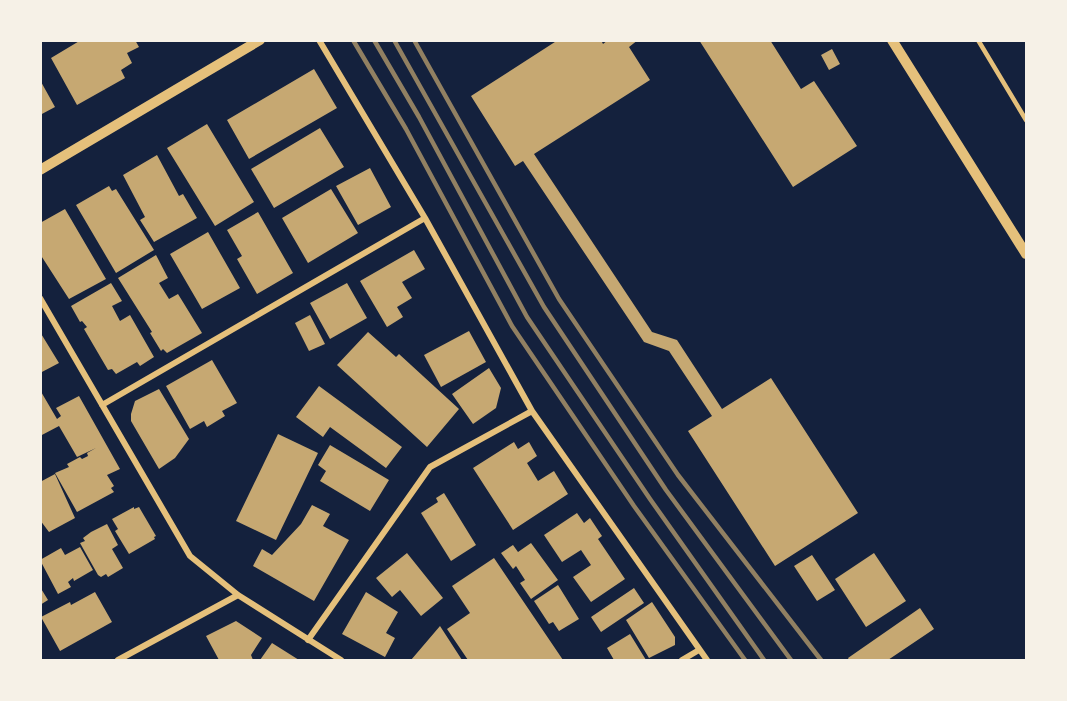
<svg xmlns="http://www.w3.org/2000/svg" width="1067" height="701" font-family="'Golos Text',sans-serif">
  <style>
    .building { fill: #c6a872 }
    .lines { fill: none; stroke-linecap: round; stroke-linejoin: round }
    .service { stroke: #e5c07b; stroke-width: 4.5 }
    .minor { stroke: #e5c07b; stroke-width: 6 }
    .tertiary { stroke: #e5c07b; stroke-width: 10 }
    .rail { stroke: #918062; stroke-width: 4.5 }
  </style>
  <rect width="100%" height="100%" fill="#14213d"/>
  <path class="building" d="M81 40H135L139 47 127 53 132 63 121 70 125 78 77 105 51 58Z
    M558 40H601L603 44 608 40H638L629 47 650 80 534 154 652 332 677 340 722 409 771 378 858 513 775 566 688 431 712 416 669 351 644 342 523 161 515 166 471 96Z
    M699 40H770L801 89 814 81 857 146 793 187Z
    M832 49 840 64 829 70 821 55Z
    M314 69 337 108 249 159 227 120Z
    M40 80 55 107 40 115Z
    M207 124 254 202 215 226 167 148Z
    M320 128 344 167 274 208 251 169Z
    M157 155 179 196 183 194 197 218 154 242 140 220 145 217 123 175Z
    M370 168 391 207 358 225 336 186Z
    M109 186 112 191 116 189 154 250 116 273 76 205Z
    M331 189 358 233 308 263 282 218Z
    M65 209 106 279 69 299 40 254V223Z
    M258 212 293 273 257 294 237 259 242 256 227 230Z
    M208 232 240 288 202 309 170 254Z
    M414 250 425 269 402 282 412 298 397 307 403 317 387 327 360 281Z
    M156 255 168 278 159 283 169 299 178 294 202 333 167 353 163 349 161 351 150 333 152 332 118 278Z
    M111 283 122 301 112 306 120 321 130 315 154 357 140 366 137 362 116 374 112 369 108 370 84 329 87 327 82 321 80 322 71 306Z
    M347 283 367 318 330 339 310 303Z
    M310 315 325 344 309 351 295 323Z
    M469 331 486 362 441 387 424 355Z
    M40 332 59 363 40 373Z
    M368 332 396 357 399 354 459 409 427 447 337 365Z
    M212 360 237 403 222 411 225 416 207 427 204 421 190 429 166 386Z
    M489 368 501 388 496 408 473 424 452 394Z
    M319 386 402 447 386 468 330 427 323 437 296 417Z
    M159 389 189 439 175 458 159 469 131 421V414L135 401Z
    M40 390 57 419 61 416 56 408 79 396 120 469 107 475 114 486 111 488 114 492 77 512 55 473 69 467 67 464 80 457 82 459 88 456 87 453 96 448 77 457 59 426 40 436Z
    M278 434 318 453 276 540 236 521Z
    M514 442 518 449 529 442 537 456 527 463 538 481 554 471 568 494 513 530 473 468Z
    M330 445 389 480 370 511 320 481 326 471 318 465Z
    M55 474 75 518 49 532 40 520V482Z
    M444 493 476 545 451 561 421 513 438 502 436 498Z
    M312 505 330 514 323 526 349 540 314 601 253 566 262 549 272 555 301 524Z
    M134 507V509L139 507 156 536 154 537 155 539 129 554 115 531 118 529 112 519Z
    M577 513 584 523 590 518 602 536 598 539 625 579 591 602 573 577 591 565 581 550 562 562 544 535Z
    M107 524 118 545 112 549 123 568 108 577 106 574 101 577 98 575 80 543 85 541 83 538 91 532Z
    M531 543 558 580 531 599 520 583 525 580 516 566 513 569 501 553 513 545 518 552Z
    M80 547 93 570 74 581 73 578 68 582 71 587 58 594 40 560 61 548 65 555Z
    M407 553 443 598 421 616 400 590 392 597 376 578Z
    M874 553 906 601 866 627 835 579Z
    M812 555 835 590 817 601 794 566Z
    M494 558 563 660H468L447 629 470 613 452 586Z
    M558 585 579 619 559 631 553 622 549 624 534 601Z
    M40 587 48 600 40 605Z
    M634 588 644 603 601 632 591 617Z
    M95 592 112 622 60 651 41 617 70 602 71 605Z
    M366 592 398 612 386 633 395 638 385 657 342 634Z
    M652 602 675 637V645L649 658 626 620Z
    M920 608 934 629 888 660H849L848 658Z
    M236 621 262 638 251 655 253 660H219L206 636Z
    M440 626 462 660H411Z
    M630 634 646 660H614L607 648Z
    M272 643 299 660H260Z"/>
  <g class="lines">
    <path class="service" d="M978 40 1026 120"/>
    <path class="minor" d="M319 40 425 218 532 411 707 660
      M40 298 190 556 238 595 341 660
      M102 405 425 218
      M308 640 430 467 532 411
      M118 660 238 595
      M682 660 699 650"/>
    <path class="tertiary" d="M892 40 1026 254
      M40 170 260 40"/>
    <path class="rail" d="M353 40 406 129 512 326 634 506 745 660
      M374 40 419 117 527 317 650 499 764 660
      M394 40 544 307 666 490 791 660
      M414 40 559 299 678 475 821 660"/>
  </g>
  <rect width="1067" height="701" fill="none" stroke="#f6f1e7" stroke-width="84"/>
</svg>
